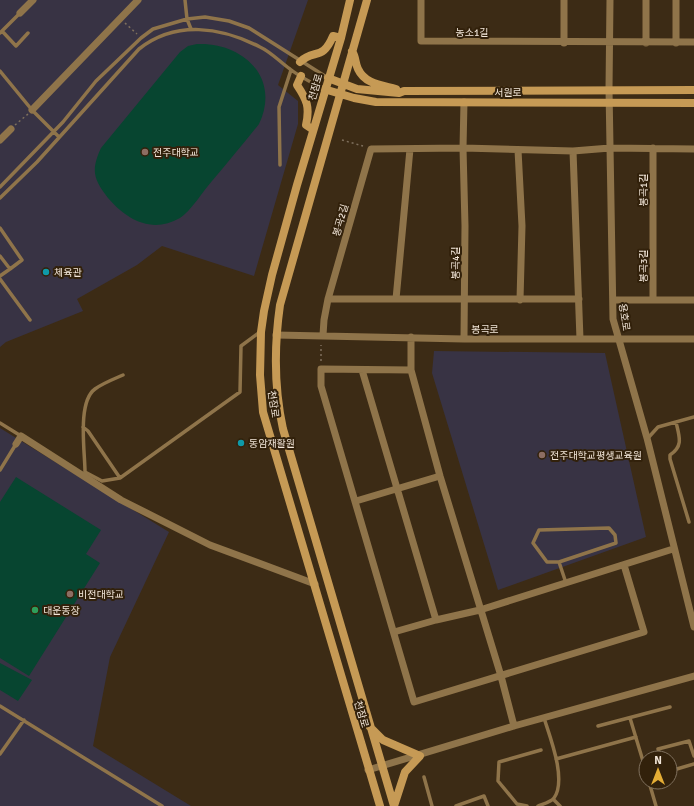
<svg xmlns="http://www.w3.org/2000/svg" width="694" height="806" font-family="Signika,'Noto Sans KR',sans-serif">
  <style>
    .education { fill: #383344 }
    .green { fill: #074530 }
    .lines { fill: none; stroke-linecap: round; stroke-linejoin: round }
    .path { stroke: #7f705d; stroke-width: 1.5; stroke-dasharray: 2 3; stroke-linecap: butt }
    .lane { stroke: #8f744a; stroke-width: 3.5 }
    .street { stroke: #8f744a; stroke-width: 7 }
    .secondary { stroke: #c69a55; stroke-width: 8 }
    .education-dot { fill: #8d6e63; stroke: #32210b; stroke-width: 1.5 }
    .culture-dot { fill: #0f9aa8; stroke: #32210b; stroke-width: 1.5 }
    .leisure-dot { fill: #2e9e5b; stroke: #32210b; stroke-width: 1.5 }
    .labels { text-anchor: middle; stroke-width: 4; stroke-linejoin: round; paint-order: stroke }
    .street-label { font-size: 10px; fill: #f2e6d9; stroke: #32210b }
    .poi-label { font-size: 10px; fill: #f2e6d9; stroke: #32210b; text-anchor: start }
  </style>
  <rect width="100%" height="100%" fill="#3c2b15"/>
  <path class="education" d="M0 0H308L278 85 298 101V124L254 276 162 246 137 265 77 299 83 311 6 342 0 347Z
    M434 351 605 353 646 537 498 590 432 373Z
    M0 428 169 532 110 657 93 746 191 806H0Z"/>
  <path class="green" d="M197 44C243 42 281 78 259 124 244 143 228 162 212 181 203 191 191 211 180 218 152 234 127 220 108 198 93 179 91 170 101 148L180 52 188 46Z
    M16 477 101 530 86 554 100 563 29 676 0 658V502Z
    M0 663 32 680 18 701 0 690Z"/>
  <g class="lines">
    <path class="path" d="M125 23 137 34
      M15 125 28 114
      M342 140 363 146
      M321 361V345"/>
    <path class="lane" d="M185 0 187 19 191 29
      M2 31 16 46 28 33
      M0 33 20 13
      M0 71 32 110 59 137
      M280 165 279 107 291 70
      M0 187 63 122 96 81 141 38 153 29 187 19 205 17 229 21 249 28 328 78
      M0 198 37 162 139 49C176 20 221 27 260 47 271 52 280 62 290 69 300 77 312 83 324 89
      M0 228 22 260 10 269 0 256
      M0 276 10 269
      M0 279 30 320
      M123 375C114 379 103 383 95 389 77 402 85 452 85 472L102 481 120 478 240 392 241 346 260 332
      M676 422C679 436 684 446 670 455V459L689 522
      M0 423 21 436
      M83 427 88 431 120 478
      M648 438 658 427 694 417
      M0 470 16 444
      M559 562 616 543 615 535 609 528 539 530 533 543 547 562H559L566 583
      M0 706 162 806
      M630 718 646 771
      M598 726 670 707
      M0 754 24 720
      M661 758 658 749 689 741 694 756
      M556 759 636 737
      M670 771 694 764
      M424 777 432 806
      M649 782 656 806
      M553 799 560 806
      M456 806 484 796 488 806
      M527 806 517 804 498 781 499 762 541 750
      M538 806C543 804 551 802 554 798 567 780 550 737 544 718"/>
    <path class="street" d="M421 0V41L694 42
      M564 0V43
      M610 0 609 89 613 319 647 438 694 627
      M646 0V43
      M676 0V43
      M20 13 33 0
      M464 102 463 148 465 226 464 339
      M32 110 138 0
      M0 140 11 129
      M518 150 522 226 520 300
      M573 151 580 339
      M328 299H579
      M396 299 410 149
      M613 300H694
      M653 300V148
      M276 335 464 339H694
      M323 335 324 320 328 299 371 149 463 148 573 151 610 148 694 149
      M411 337V370L440 476 501 676 514 726
      M362 370 436 620
      M411 370 321 369V386L414 702 644 632 624 565
      M16 444 21 436 121 500 210 545 315 584
      M356 501 440 476
      M394 632 436 620 480 610 673 549
      M368 770 514 726 694 676"/>
    <path class="secondary" d="M350 0 341 38 297 185 272 275 264 311 261 332 260 375 263 412 380 806
      M367 0 280 305C274 347 274 388 283 429L394 806
      M352 51C356 57 355 63 358 69 365 84 381 85 396 89
      M300 62C314 48 322 62 333 36L341 38
      M301 76 297 85C307 100 310 107 306 125L312 129
      M328 78 357 89 399 93 404 91 694 90
      M324 89 354 98 376 102 694 103
      M370 727 383 740 420 756 405 772 394 806"/>
  </g>
  <g class="education-dot">
    <circle cx="145" cy="152" r="4"/>
    <circle cx="542" cy="455" r="4"/>
    <circle cx="70" cy="594" r="4"/>
  </g>
  <g class="culture-dot">
    <circle cx="46" cy="272" r="4"/>
    <circle cx="241" cy="443" r="4"/>
  </g>
  <circle class="leisure-dot" cx="35" cy="610" r="4"/>
  <g class="labels">
    <g class="street-label">
      <text x="472" y="36">농소1길</text>
      <text transform="translate(315 87) rotate(-74)" y="4">천잠로</text>
      <text x="508" y="96">서원로</text>
      <text transform="translate(643 190) rotate(-90)" y="4">봉곡1길</text>
      <text transform="translate(340 220) rotate(-74)" y="4">봉곡2길</text>
      <text transform="translate(455 263) rotate(-90)" y="4">봉곡4길</text>
      <text transform="translate(643 266) rotate(-90)" y="4">봉곡3길</text>
      <text transform="translate(625 317) rotate(81)" y="4">용호로</text>
      <text x="485" y="333">봉곡로</text>
      <text transform="translate(274 404) rotate(82)" y="4">천잠로</text>
      <text transform="translate(362 714) rotate(74)" y="4">천잠로</text>
    </g>
    <g class="poi-label">
      <text x="153" y="156">전주대학교</text>
      <text x="54" y="276">체육관</text>
      <text x="249" y="447">동암재활원</text>
      <text x="550" y="459">전주대학교평생교육원</text>
      <text x="78" y="598">비전대학교</text>
      <text x="43" y="614">대운동장</text>
    </g>
  </g>
  <g transform="translate(658 770)"><circle r="19" fill="#32210b" stroke="#7f705d"/>
  <path d="M0-3L7 15L0 10L-7 15Z" fill="#e4ad35"/>
  <text y="-6" font-size="11" font-weight="bold" text-anchor="middle" fill="#f2e6d9">N</text>
  </g>
</svg>
